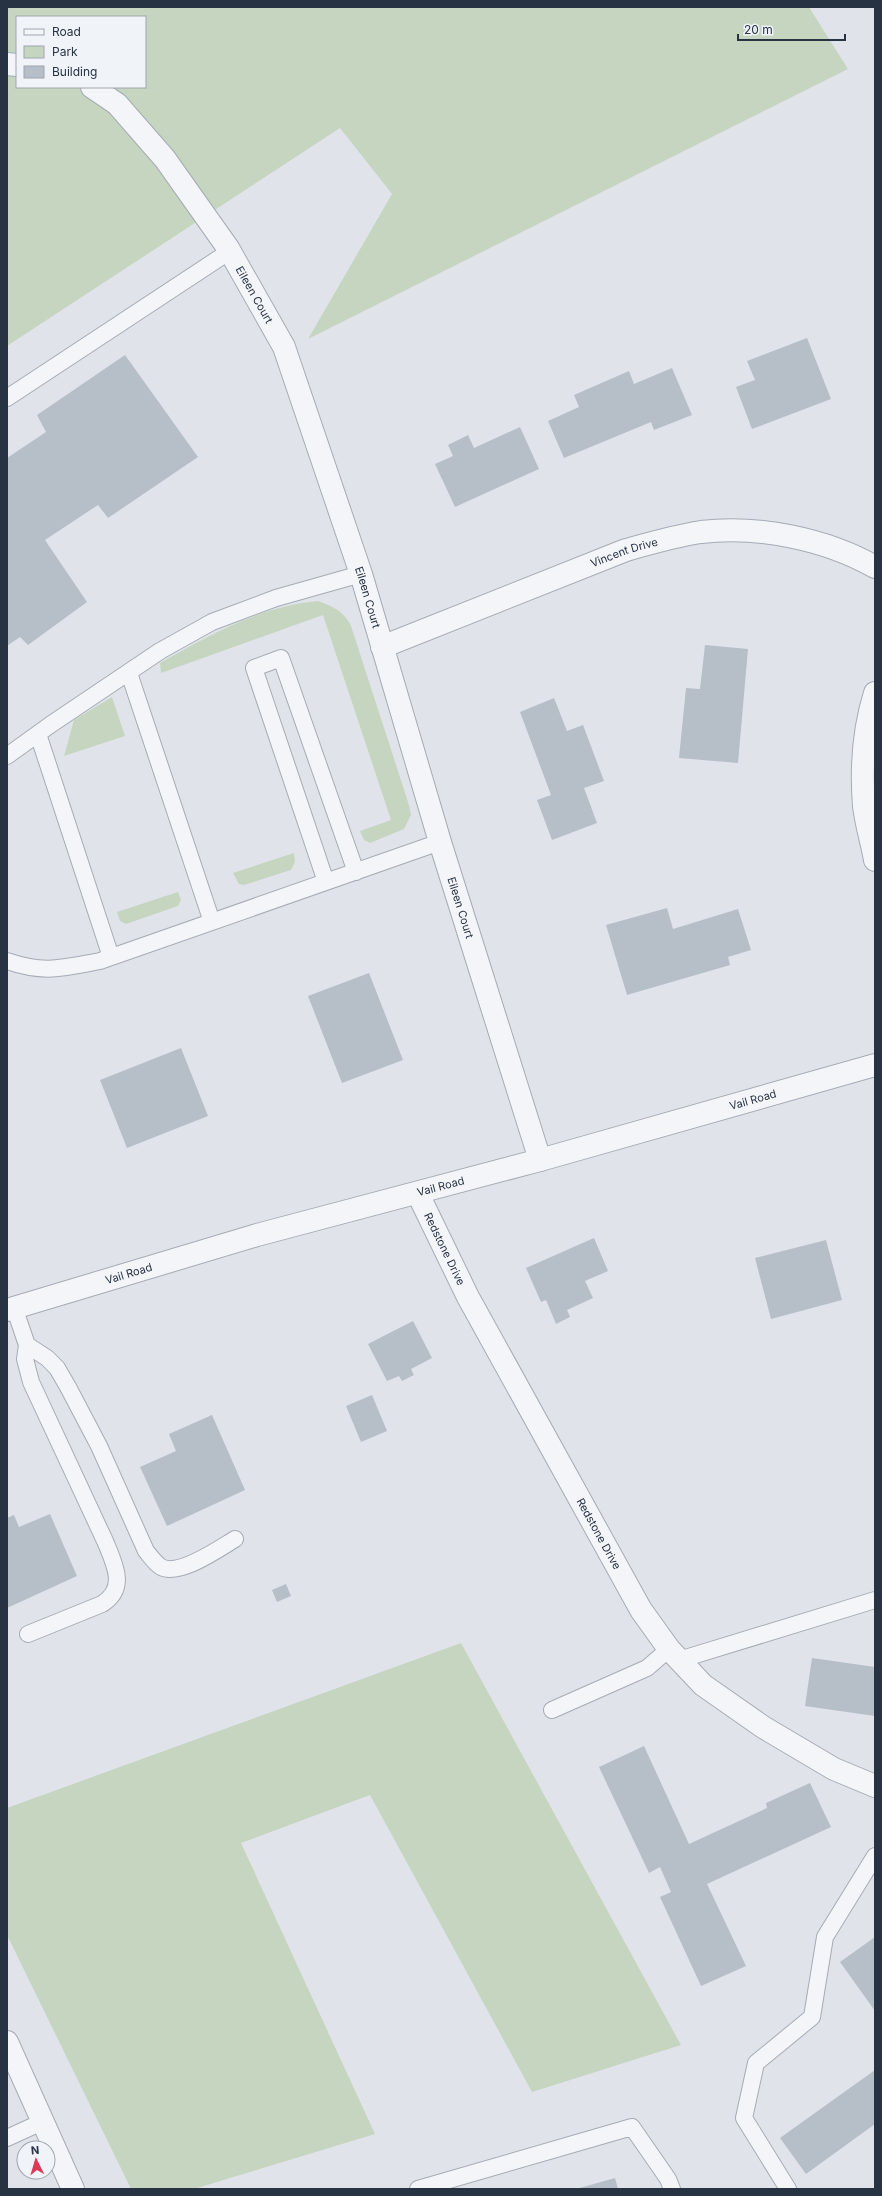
<svg xmlns="http://www.w3.org/2000/svg" width="882" height="2196" font-family="Inter,sans-serif">
  <style>
    .green { fill: #c6d5c0; fill-rule: evenodd }
    .building { fill: #b6bec8 }
    .lines { fill: none; stroke-linecap: round; stroke-linejoin: round }
    .service-casing { stroke: #a5abb5; stroke-width: 18 }
    .minor-casing { stroke: #a5abb5; stroke-width: 24 }
    .tertiary-casing { stroke: #a5abb5; stroke-width: 24 }
    .service { stroke: #f3f5f8; stroke-width: 16 }
    .minor { stroke: #f3f5f8; stroke-width: 22 }
    .tertiary { stroke: #f3f5f8; stroke-width: 22 }
    .labels { text-anchor: middle; stroke-width: 3.5; stroke-linejoin: round; paint-order: stroke }
    .street-label { font-size: 11px; fill: #273243; stroke: #f0f3f8 }
  </style>
  <rect width="100%" height="100%" fill="#e0e4ea"/>
  <path class="green" d="M7 7H809L848 69 308 339 392 194 340 128 7 346ZM17 17H145V87H17Z
    M318 601C332 606 344 611 351 626L409 805 411 815 404 829 370 843 364 840 360 831 391 820 323 615 161 673 160 663C209 635 261 606 318 601Z
    M112 697 125 736 64 756 74 720Z
    M294 853 295 862 291 870 244 885 239 884 233 873Z
    M178 892 181 900 178 906 126 924 120 921 117 912Z
    M461 1643 681 2045 532 2092 370 1795 241 1843 375 2134 194 2189H131L7 1935V1808Z"/>
  <path class="building" d="M807 338 831 399 752 429 736 387 755 380 747 361Z
    M125 355 198 457 108 518 98 505 45 540 87 602 28 645 20 637 7 646V458L46 432 37 415Z
    M672 368 692 415 654 430 651 422 564 458 548 421 579 407 574 395 629 371 634 384Z
    M520 427 539 469 455 507 435 464 453 456 448 445 468 435 474 448Z
    M705 645 748 649 738 763 679 758 686 688 700 689Z
    M554 698 567 731 583 725 604 781 584 788 597 823 552 840 537 800 551 795 520 712Z
    M667 908 673 929 738 909 751 950 728 957 730 965 627 995 606 925Z
    M369 973 403 1060 342 1083 308 996Z
    M181 1048 208 1116 127 1148 100 1080Z
    M594 1238 608 1271 585 1281 593 1298 567 1310 570 1317 556 1324 546 1300 541 1302 526 1268Z
    M826 1240 842 1300 771 1319 755 1258Z
    M413 1321 432 1358 411 1369 414 1375 402 1381 399 1376 387 1381 368 1344Z
    M372 1395 387 1431 361 1442 346 1406Z
    M212 1415 245 1490 167 1526 140 1467 176 1451 169 1434Z
    M50 1514 77 1576 7 1608V1518L14 1515 19 1527Z
    M286 1584 291 1596 277 1602 272 1590Z
    M812 1658 875 1667V1716L805 1706Z
    M644 1746 689 1844 767 1808 766 1803 810 1783 831 1827 707 1884 746 1966 701 1986 660 1897 671 1892 660 1867 649 1873 599 1767Z
    M875 1937V2011L840 1962Z
    M875 2070V2124L806 2174 780 2138Z
    M615 2178 618 2189H576Z"/>
  <g class="lines">
    <g class="service-casing">
      <path id="service" d="M7 398 230 251
        M129 673 212 922
        M38 734 111 957
        M7 756 50 725 160 651 212 622 276 598 361 574
        M326 882 254 668 281 658 356 872
        M7 961C45 974 62 968 100 961L440 842
        M14 1307 27 1345 25 1359 31 1382 105 1541C114 1563 128 1588 102 1604L28 1634
        M27 1345 47 1358 57 1368 68 1387 99 1446 146 1551C151 1557 155 1563 161 1567 179 1577 220 1548 235 1539
        M679 1660 875 1600
        M552 1710 647 1668 669 1649
        M7 2138 42 2122
        M418 2189 632 2127 668 2179 672 2189
        M788 2189 744 2118 756 2063 812 2017 825 1937 875 1856"/>
    </g>
    <g class="minor-casing">
      <g id="minor">
        <path d="M7 64 17 65"/>
        <path id="s1" d="M92 87 117 104 165 159 228 248 284 347 361 574 440 842 540 1160"/>
        <path id="s2" d="M382 647 626 550C651 543 675 536 701 532 757 525 826 539 875 567"/>
        <path d="M875 693C864 728 861 769 864 806 866 824 872 842 875 860"/>
        <path id="s3" d="M418 1194 468 1297 641 1610 669 1649 703 1685 763 1727 834 1769 875 1786"/>
        <path d="M7 2042 73 2189"/>
      </g>
    </g>
    <g class="tertiary-casing">
      <g id="tertiary">
        <path id="s4" d="M7 1310 257 1235 540 1160 875 1065"/>
      </g>
    </g>
    <use href="#service" class="service"/>
    <use href="#minor" class="minor"/>
    <use href="#tertiary" class="tertiary"/>
  </g>
  <g class="labels">
    <g class="street-label">
      <text dy="4" stroke="none"><textPath href="#s1" startOffset="266">Eileen Court</textPath></text>
      <text dy="4" stroke="none"><textPath href="#s2" startOffset="260">Vincent Drive</textPath></text>
      <text dy="4" stroke="none"><textPath href="#s1" startOffset="590">Eileen Court</textPath></text>
      <text dy="4" stroke="none"><textPath href="#s1" startOffset="914">Eileen Court</textPath></text>
      <text dy="4" stroke="none"><textPath href="#s4" startOffset="775">Vail Road</textPath></text>
      <text dy="4" stroke="none"><textPath href="#s4" startOffset="451">Vail Road</textPath></text>
      <text dy="4" stroke="none"><textPath href="#s3" startOffset="61">Redstone Drive</textPath></text>
      <text dy="4" stroke="none"><textPath href="#s4" startOffset="127">Vail Road</textPath></text>
      <text dy="4" stroke="none"><textPath href="#s3" startOffset="385">Redstone Drive</textPath></text>
    </g>
  </g>
  <rect width="882" height="2196" fill="none" stroke="#273243" stroke-width="16"/>
  <rect x="16" y="16" width="130" height="72" fill="#f0f3f8" stroke="#a0a6b0"/>
  <rect x="24" y="29" width="20" height="6" fill="#f3f5f8" stroke="#a0a6b0"/>
  <text x="52" y="36" font-size="12" fill="#273243">Road</text>
  <rect x="24" y="46" width="20" height="12" fill="#c6d5c0" stroke="#a0a6b0"/>
  <text x="52" y="56" font-size="12" fill="#273243">Park</text>
  <rect x="24" y="66" width="20" height="12" fill="#b6bec8" stroke="#a0a6b0"/>
  <text x="52" y="76" font-size="12" fill="#273243">Building</text>
  <g transform="translate(36 2160) rotate(355)"><circle r="19" fill="#f0f3f8" stroke="#a0a6b0"/>
  <path d="M0-3L7 15L0 10L-7 15Z" fill="#dc3957"/>
  <text y="-6" font-size="11" font-weight="bold" text-anchor="middle" fill="#273243">N</text>
  </g>
  <path d="M738 34v6h107v-6" fill="none" stroke="#273243" stroke-width="2"/>
  <text x="744" y="34" font-size="12" fill="#273243" stroke="#f0f3f8" stroke-width="3" paint-order="stroke">20 m</text>
</svg>
